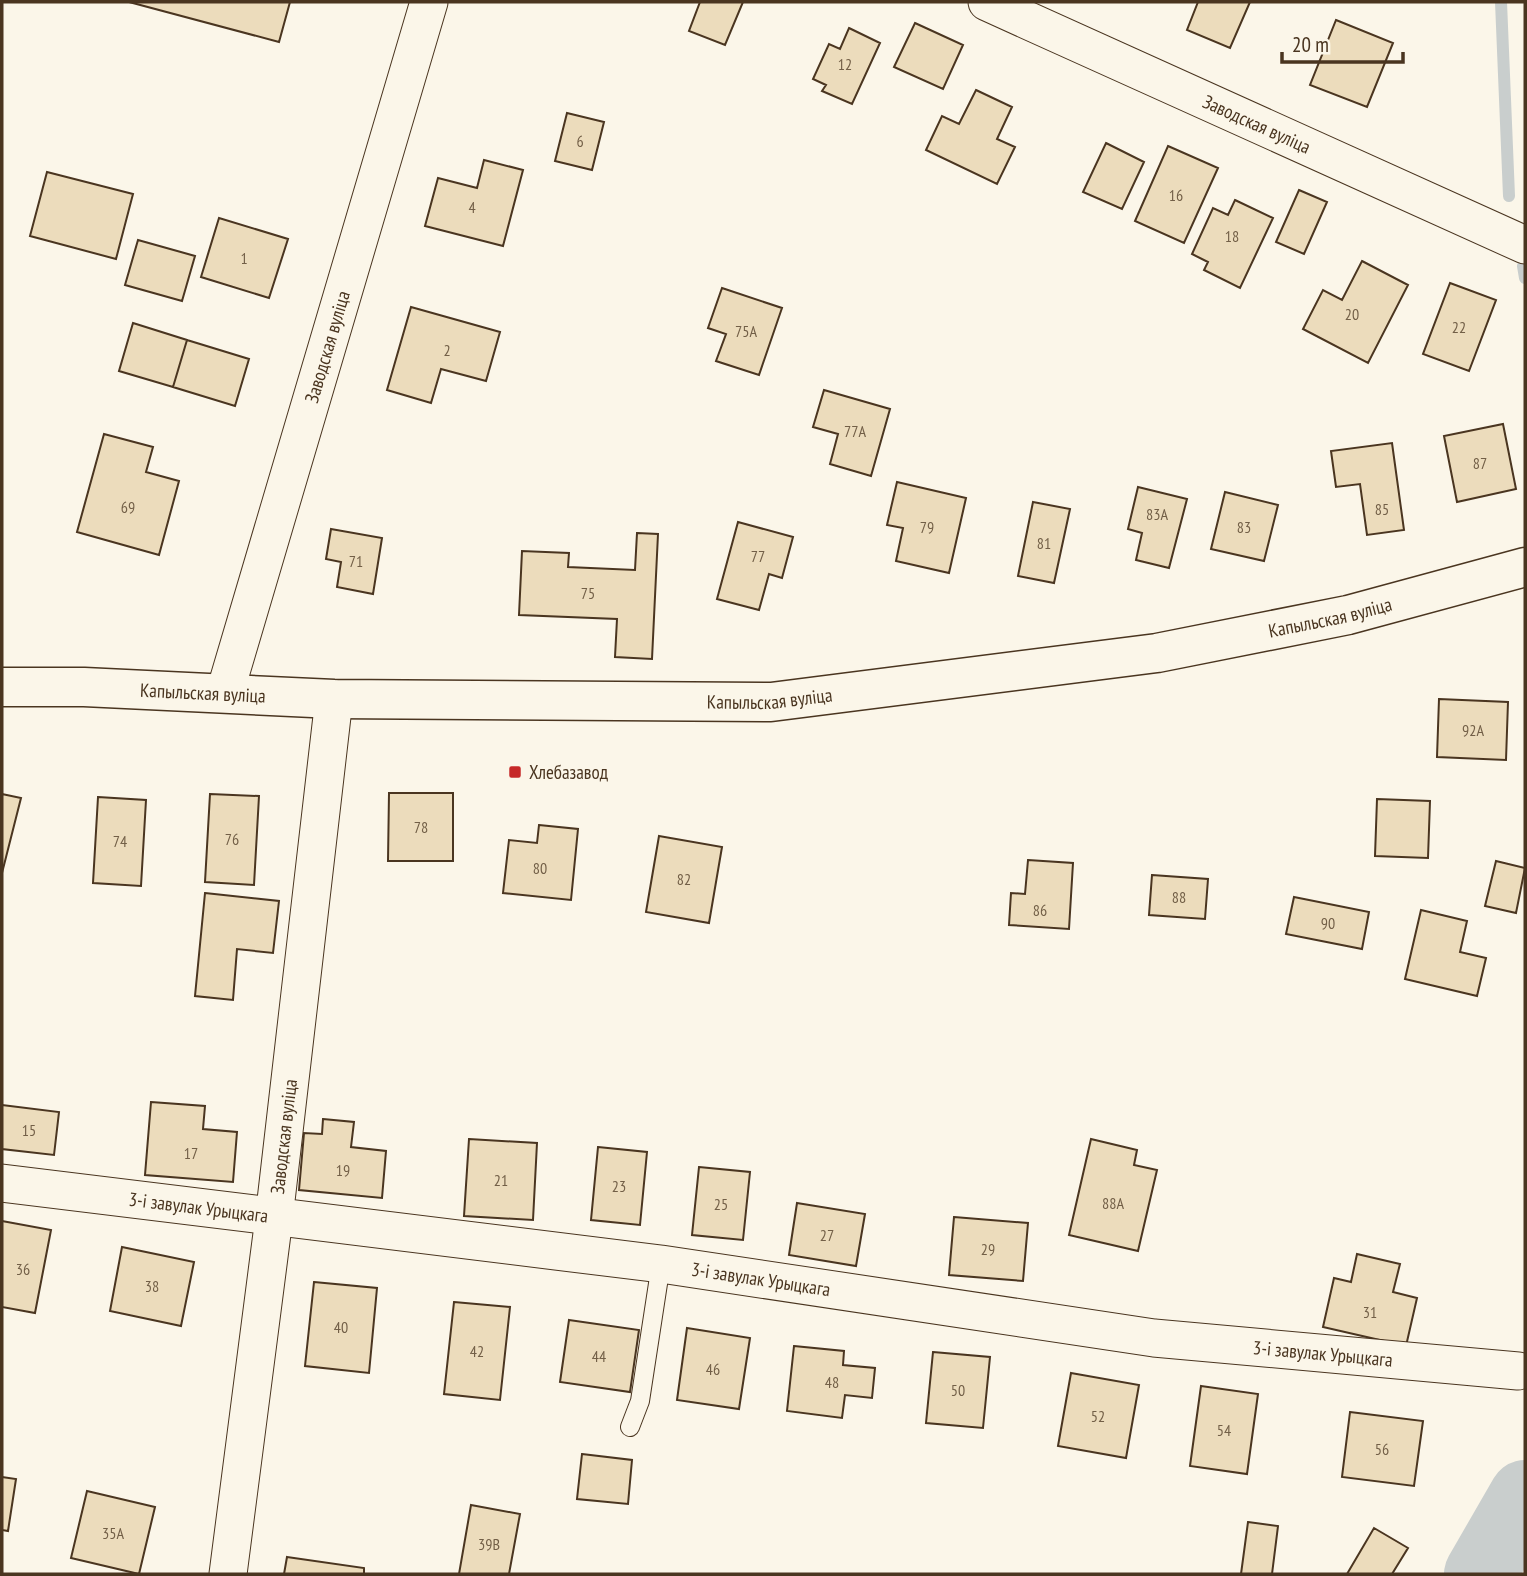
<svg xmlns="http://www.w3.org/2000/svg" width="1527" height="1576" font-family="'PT Sans Narrow',sans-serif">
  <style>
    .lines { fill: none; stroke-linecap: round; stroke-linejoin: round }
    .stream { stroke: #c9cecd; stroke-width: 12 }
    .river { stroke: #c9cecd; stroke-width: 72 }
    .building { fill: #ecdcbc; stroke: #4a3520; stroke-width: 2 }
    .lane-casing { stroke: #4a3520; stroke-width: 20 }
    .street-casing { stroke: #4a3520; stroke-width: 39 }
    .secondary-casing { stroke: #4a3520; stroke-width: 41 }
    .lane { stroke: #fbf6e9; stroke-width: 18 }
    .street { stroke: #fbf6e9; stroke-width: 37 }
    .secondary { stroke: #fbf6e9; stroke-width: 38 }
    .poi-dot { fill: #c62828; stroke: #fbf6e9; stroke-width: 2.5 }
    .labels { text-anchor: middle; stroke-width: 5; stroke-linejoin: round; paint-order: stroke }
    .number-label { font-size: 16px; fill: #725f47 }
    .street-label { font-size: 19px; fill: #4a3520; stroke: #fbf6e9 }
    .poi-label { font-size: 19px; fill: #4a3520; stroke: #fbf6e9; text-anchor: start }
  </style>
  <rect width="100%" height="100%" fill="#fbf6e9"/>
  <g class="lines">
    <path class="stream" d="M1501 2 1509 196
      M1523 266 1525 278"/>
    <path class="river" d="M1480 1574 1525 1496"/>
  </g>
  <path class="building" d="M129 2H290L279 42Z
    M700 2H743L725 45 689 31Z
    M1198 2H1250L1230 48 1187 30Z
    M1336 20 1393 43 1367 107 1310 85Z
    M915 23 963 45 943 89 894 67Z
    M849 28 880 43 852 104 822 91 826 85 813 79 829 44 840 49Z
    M976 90 1012 107 997 139 1015 147 997 184 926 150 942 116 959 124Z
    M567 113 604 122 592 170 555 161Z
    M1106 143 1144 162 1122 209 1083 192Z
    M1168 146 1218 168 1184 243 1135 221Z
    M484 160 523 170 503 246 425 226 438 178 477 188Z
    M47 172 133 194 116 259 30 236Z
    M1299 190 1327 202 1304 254 1276 242Z
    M1235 200 1273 218 1240 288 1204 270 1208 262 1192 254 1213 208 1228 215Z
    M219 218 288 239 269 298 201 277Z
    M138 240 195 256 182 301 125 285Z
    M1362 261 1408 285 1368 363 1303 329 1323 290 1342 300Z
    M1450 283 1496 300 1469 371 1423 354Z
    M722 288 782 308 759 375 716 361 726 334 708 328Z
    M411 307 500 332 486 381 441 369 431 403 387 390Z
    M133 323 187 340 173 387 119 371Z
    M187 340 249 359 235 406 173 387Z
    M824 390 890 409 871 476 830 464 838 434 813 427Z
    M1503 424 1516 489 1457 502 1444 436Z
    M104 434 153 447 146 472 179 481 159 555 77 532Z
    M1392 443 1404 530 1367 535 1360 484 1336 487 1331 451Z
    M897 482 966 498 949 573 896 561 903 528 887 525Z
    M1138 487 1187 499 1169 568 1136 560 1142 533 1128 529Z
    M1225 492 1278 505 1264 561 1211 549Z
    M1033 502 1070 509 1054 583 1018 576Z
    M738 522 793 537 782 578 769 574 759 610 717 599Z
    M331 529 382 538 373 594 337 587 341 562 326 559Z
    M637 533 658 534 652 659 615 657 617 619 519 615 522 551 569 553 568 567 635 570Z
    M1439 699 1508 702 1506 760 1437 757Z
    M389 793H453V861H388Z
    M2 794 21 798 2 873Z
    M210 794 259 796 254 885 205 882Z
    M98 797 146 800 141 886 93 883Z
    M1377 799 1430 801 1428 858 1375 856Z
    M539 825 578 829 571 900 503 893 509 840 537 843Z
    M659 836 722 847 709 923 646 912Z
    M1028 860 1073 863 1069 929 1009 925 1011 893 1025 894Z
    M1496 861 1525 868 1516 913 1485 906Z
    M1152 875 1208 879 1205 919 1149 915Z
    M205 893 279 901 273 953 237 949 233 1000 195 996Z
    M1294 897 1369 912 1362 949 1286 934Z
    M1421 910 1467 921 1460 952 1486 958 1477 996 1405 979Z
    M151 1102 205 1106 203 1129 237 1132 233 1182 145 1175Z
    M2 1105 59 1112 54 1155 2 1149Z
    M323 1119 354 1122 351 1147 386 1151 382 1198 299 1190 304 1133 322 1134Z
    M469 1139 537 1143 533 1220 464 1216Z
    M1091 1139 1137 1150 1134 1165 1157 1170 1138 1251 1069 1235Z
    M598 1147 647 1152 640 1225 591 1220Z
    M699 1167 750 1172 743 1240 692 1235Z
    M797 1203 865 1214 856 1266 789 1255Z
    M954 1217 1028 1223 1023 1281 949 1275Z
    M2 1221 51 1230 35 1313 2 1307Z
    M122 1247 194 1262 181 1326 110 1311Z
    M1357 1254 1400 1264 1393 1292 1417 1298 1406 1346 1323 1327 1334 1278 1351 1282Z
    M314 1282 377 1288 369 1373 305 1366Z
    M454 1302 510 1307 500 1400 444 1394Z
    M569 1320 639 1330 630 1392 560 1382Z
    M687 1328 750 1338 739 1409 677 1400Z
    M794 1346 844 1351 843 1365 875 1368 872 1398 845 1395 842 1418 787 1411Z
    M933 1352 990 1357 983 1428 926 1423Z
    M1071 1373 1139 1385 1126 1458 1058 1446Z
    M1201 1386 1258 1394 1247 1474 1190 1466Z
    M1350 1412 1423 1421 1414 1486 1342 1477Z
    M582 1454 632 1460 628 1504 577 1499Z
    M2 1477 16 1479 8 1531 2 1530Z
    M87 1491 155 1507 139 1574 71 1558Z
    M471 1505 520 1514 509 1574H459Z
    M1248 1522 1278 1526 1272 1574H1241Z
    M1374 1528 1408 1548 1392 1574H1347Z
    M287 1557 364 1568V1574H284Z"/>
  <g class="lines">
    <g class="lane-casing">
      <path id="lane" d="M630 1427 640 1401 661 1264"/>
    </g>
    <g class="street-casing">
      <g id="street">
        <path id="s1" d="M987 2 1525 245"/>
        <path id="s2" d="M225 692 429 2"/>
        <path id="s3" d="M2 1183 661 1264 1154 1338 1518 1371"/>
        <path id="s4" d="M228 1574 274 1218 334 699"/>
      </g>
    </g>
    <g class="secondary-casing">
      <g id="secondary">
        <path id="s5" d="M2 687H84L334 699 771 702 1157 653 1348 615 1525 567"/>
      </g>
    </g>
    <use href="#lane" class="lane"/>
    <use href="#street" class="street"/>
    <use href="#secondary" class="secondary"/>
  </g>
  <rect class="poi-dot" x="508" y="765" width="14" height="14" rx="3.5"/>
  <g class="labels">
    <g class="number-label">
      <text x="845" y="70">12</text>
      <text x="580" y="147">6</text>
      <text x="1176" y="201">16</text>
      <text x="472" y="213">4</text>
      <text x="1232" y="242">18</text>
      <text x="244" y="264">1</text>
      <text x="1352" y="320">20</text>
      <text x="1459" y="333">22</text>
      <text x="746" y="337">75А</text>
      <text x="447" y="356">2</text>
      <text x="855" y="437">77А</text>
      <text x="1480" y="469">87</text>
      <text x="128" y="513">69</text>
      <text x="1382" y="515">85</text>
      <text x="1157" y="520">83А</text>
      <text x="927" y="533">79</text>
      <text x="1244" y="533">83</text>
      <text x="1044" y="549">81</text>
      <text x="758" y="562">77</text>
      <text x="356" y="567">71</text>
      <text x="588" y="599">75</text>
      <text x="1473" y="736">92А</text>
      <text x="421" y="833">78</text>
      <text x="232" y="845">76</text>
      <text x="120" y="847">74</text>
      <text x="540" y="874">80</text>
      <text x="684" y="885">82</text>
      <text x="1179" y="903">88</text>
      <text x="1040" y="916">86</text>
      <text x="1328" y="929">90</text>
      <text x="29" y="1136">15</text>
      <text x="191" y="1159">17</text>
      <text x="343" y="1176">19</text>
      <text x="501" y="1186">21</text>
      <text x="619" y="1192">23</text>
      <text x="1113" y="1209">88А</text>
      <text x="721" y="1210">25</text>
      <text x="827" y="1241">27</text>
      <text x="988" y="1255">29</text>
      <text x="23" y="1275">36</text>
      <text x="152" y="1292">38</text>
      <text x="1370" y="1318">31</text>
      <text x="341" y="1333">40</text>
      <text x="477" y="1357">42</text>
      <text x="599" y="1362">44</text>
      <text x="713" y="1375">46</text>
      <text x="832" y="1388">48</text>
      <text x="958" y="1396">50</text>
      <text x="1098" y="1422">52</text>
      <text x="1224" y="1436">54</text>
      <text x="1382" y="1455">56</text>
      <text x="113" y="1539">35А</text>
      <text x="489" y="1550">39В</text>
    </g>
    <g class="street-label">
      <text dy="7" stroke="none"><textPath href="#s1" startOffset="296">Заводская вуліца</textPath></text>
      <text dy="7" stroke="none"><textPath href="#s2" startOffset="360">Заводская вуліца</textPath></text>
      <text dy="7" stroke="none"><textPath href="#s5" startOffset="1335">Капыльская вуліца</textPath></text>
      <text dy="7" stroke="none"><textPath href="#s5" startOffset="201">Капыльская вуліца</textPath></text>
      <text dy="7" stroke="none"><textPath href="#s5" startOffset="768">Капыльская вуліца</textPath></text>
      <text dy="7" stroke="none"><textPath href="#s4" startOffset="441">Заводская вуліца</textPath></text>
      <text dy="7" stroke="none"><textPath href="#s3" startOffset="198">3-і завулак Урыцкага</textPath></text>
      <text dy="7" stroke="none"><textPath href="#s3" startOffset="765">3-і завулак Урыцкага</textPath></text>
      <text dy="7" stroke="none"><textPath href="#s3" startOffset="1332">3-і завулак Урыцкага</textPath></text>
    </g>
    <g class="poi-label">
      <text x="529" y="779">Хлебазавод</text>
    </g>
  </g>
  <rect width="1527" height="1576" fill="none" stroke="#4a3520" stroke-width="7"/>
  <path d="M1282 52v10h121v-10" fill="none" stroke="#4a3520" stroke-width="3.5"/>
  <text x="1292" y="52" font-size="21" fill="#4a3520" stroke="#fbf6e9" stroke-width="5" paint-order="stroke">20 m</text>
</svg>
